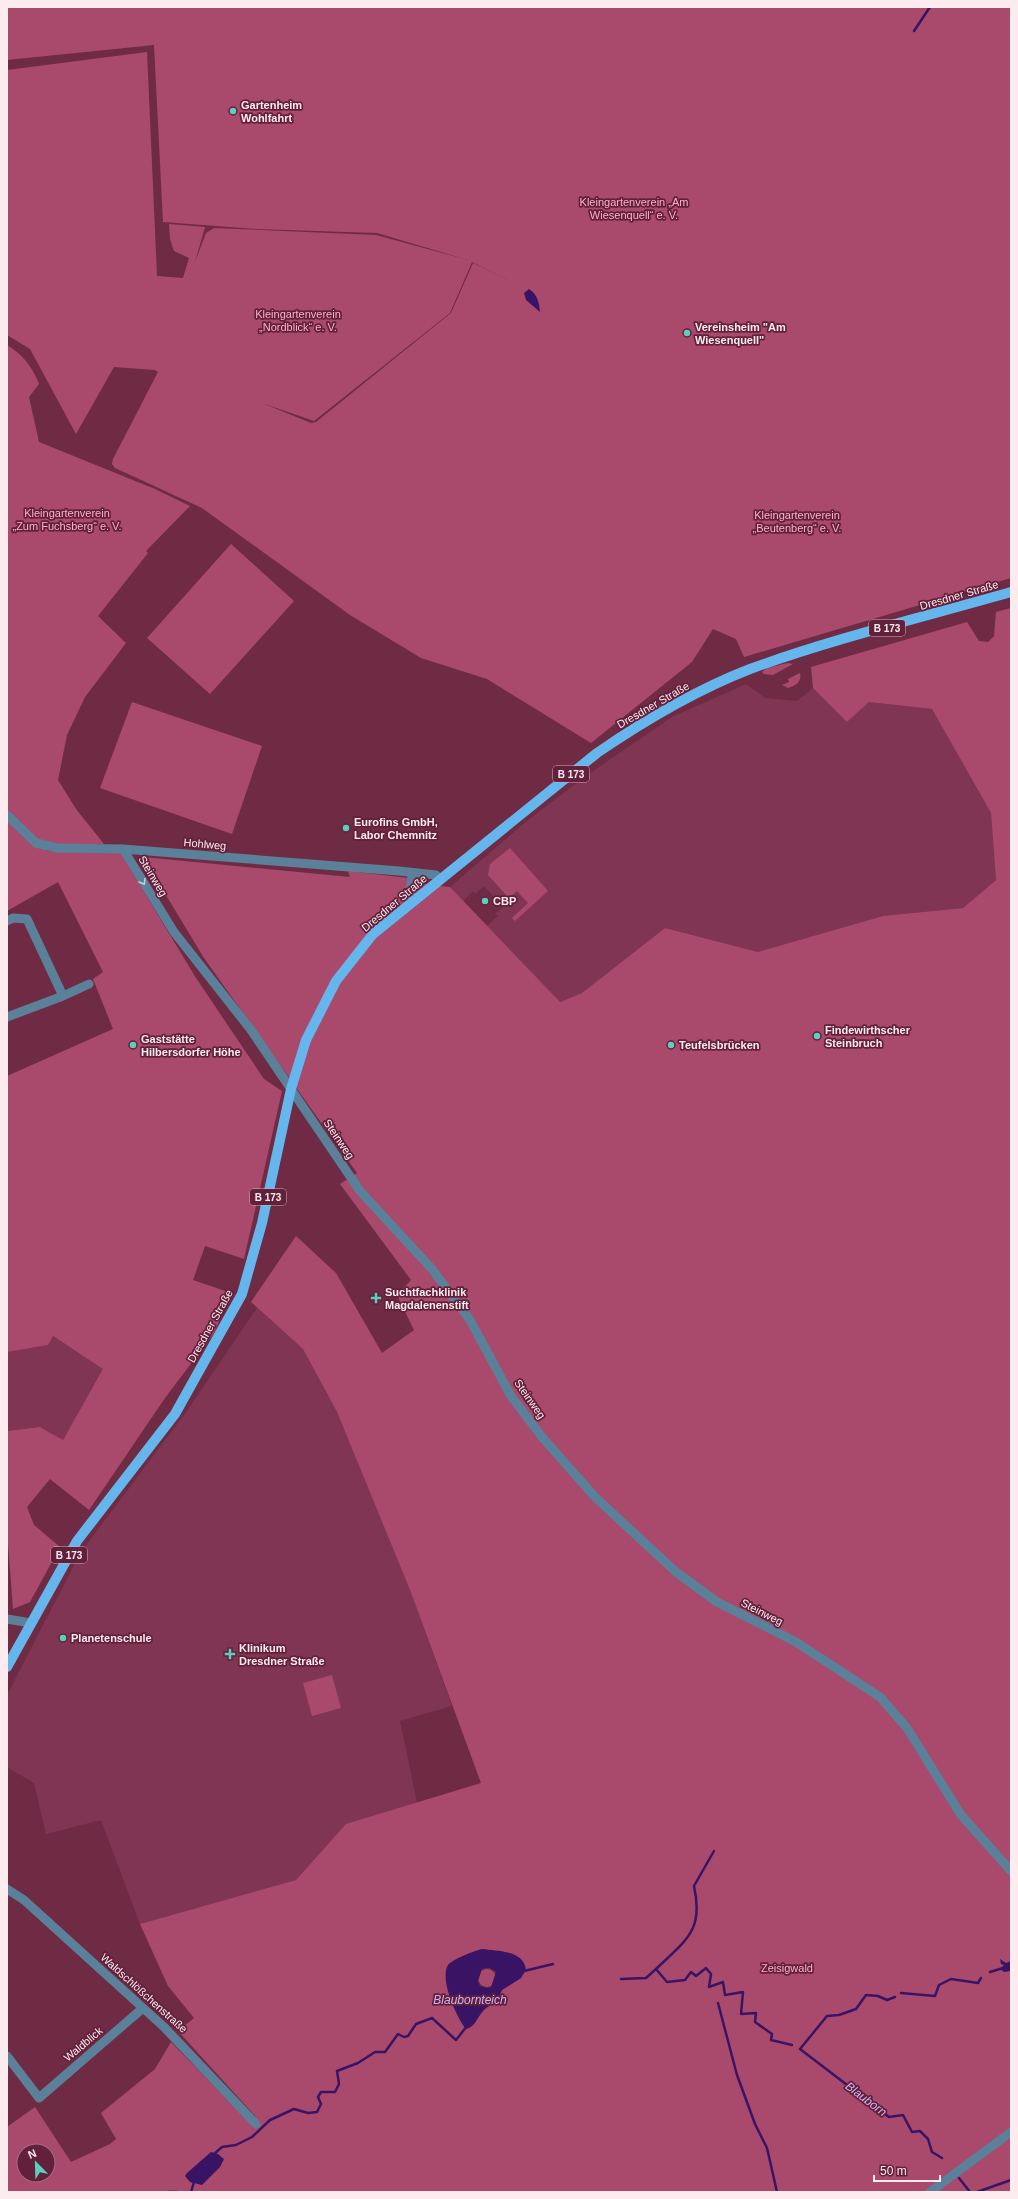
<svg xmlns="http://www.w3.org/2000/svg" width="1018" height="2199" font-family="Helvetica,sans-serif">
  <style>
    .built { fill: #803652 }
    .green { fill: #a94a6d; fill-rule: evenodd }
    .water { fill: #3a1464; fill-rule: evenodd }
    .lines { fill: none; stroke-linecap: round; stroke-linejoin: round }
    .stream { stroke: #3a1464; stroke-width: 2.5 }
    .minor { stroke: #5a809a; stroke-width: 9 }
    .major { stroke: #65b6ec; stroke-width: 10 }
    .oneway { stroke: #cbcbd6 }
    .poi-dot { fill: #5cceba; stroke: #63203a; stroke-width: 1.5 }
    .labels { text-anchor: middle; stroke-width: 3.5; stroke-linejoin: round; paint-order: stroke }
    .shield { fill: #63203a; stroke: #ceaeb9; stroke-width: 1 }
    .shield-label { font-size: 10px; font-weight: bold; fill: #fcebef }
    .poi-label { font-size: 11px; font-weight: bold; fill: #fcebef; stroke: #63203a; text-anchor: start }
    .park-label { font-size: 11px; fill: #feb0c7; stroke: #63203a }
    .street-label { font-size: 11px; fill: #fcebef; stroke: #63203a }
    .water-label { font-size: 12px; font-style: italic; fill: #cab3f6; stroke: #63203a }
  </style>
  <rect width="100%" height="100%" fill="#702b44"/>
  <path class="built" d="M746 684 765 698 797 701 813 688 847 722 869 702 932 709 991 813 996 880 963 908 883 916 758 952 665 928 582 993 559 1002 487 926 498 916 495 914 503 907 484 886 475 894 473 891 463 901 450 887 527 821 586 776 672 717Z
    M257 1308 303 1349 337 1412 410 1590 452 1706 400 1721 417 1803 346 1825 296 1880 140 1924 101 1820 46 1834 34 1783 7 1767V1695L81 1552 187 1411Z
    M52 1336 104 1369 63 1440 40 1427 7 1431V1352L48 1345Z"/>
  <path class="green" d="M7 7H1011V578L744 657 736 639 713 629 692 662 591 743 487 679 421 658 350 615 202 508 115 468 112 464 113 459 158 372 155 370 114 367 76 434 30 349 7 335V70L147 52 157 276 183 278 189 258 174 251 170 239 169 224 205 227 195 262 206 233 214 228 376 235 468 260 377 233 256 229 163 222 154 45 7 60ZM472 262 506 279 473 263 451 313 316 422 311 423 262 403 314 421 450 313Z
    M7 345C23 355 32 366 39 384L29 397 39 442 155 489 190 506 146 551 148 553 98 616 126 643 85 697 67 735 58 780 76 809 104 844 56 845 46 851 120 852 196 978 264 1079 282 1091 244 1259 205 1246 193 1280 231 1293 214 1333 165 1398 89 1510 50 1479 27 1507 34 1525 60 1547 30 1602 13 1609 7 1530V1431L40 1427 63 1440 103 1369 53 1336 48 1345 7 1352V1076L113 1029 93 979 103 972 58 882 7 911Z
    M231 544 294 601 210 694 147 638Z
    M1011 608V2192H7V2127L35 2107 71 2162 110 2144 116 2139 101 2113 155 2069 171 2042 251 2124 256 2117 178 2031 194 2018 168 1986 140 1924 296 1880 346 1824 481 1783 410 1590 337 1412 303 1349 251 1302 296 1236 336 1273 382 1353 414 1330 397 1295 411 1280 340 1184 357 1173 204 958 143 857 350 877 348 871 426 880 421 884 450 887 560 1002 582 993 665 928 758 952 883 916 963 908 996 880 991 813 932 709 869 702 847 722 813 688 811 667 967 622 979 641 988 642 994 636 996 612ZM490 1950 499 1952 521 1978 502 1990 497 2002C478 2010 481 2020 466 2029L449 1993 447 1970ZM24 2151H48V2175H24ZM220 2167 212 2174 187 2173Z
    M788 663 793 664 773 675 764 674 762 672 767 668Z
    M800 673C802 682 795 686 788 688L782 685 789 682 788 679Z
    M132 702 262 746 232 834 100 788Z
    M510 848 548 891 515 921 512 918 528 903 517 891 509 898 488 875 490 864Z
    M332 1675 341 1708 312 1716 303 1683Z
    M478 1978a9 9 0 1 1 18 0a9 9 0 1 1-18 0Z"/>
  <path class="water" d="M529 289C538 295 539 303 540 312L526 300 524 293Z
    M482 1949C497 1951 524 1950 526 1970L521 1978 502 1990 495 2004C477 2007 480 2026 466 2029 457 2018 439 1979 448 1965 453 1959 474 1951 482 1949ZM486 1968H490L496 1972 491 1987 487 1988 480 1986 478 1981 482 1969Z
    M1000 1959 1006 1963 1011 1961V1971L1004 1972 1000 1969 1004 1965 1001 1964Z
    M211 2152 218 2154 224 2159 220 2167 202 2185 190 2182 185 2176 187 2173Z"/>
  <g class="lines">
    <path class="stream" d="M914 31 930 7
      M656 1969C686 1940 704 1931 694 1886L714 1851
      M524 1971 553 1964
      M990 1972 1003 1968
      M621 1979 646 1978 656 1969 667 1982 685 1980 691 1972 696 1976 706 1968 711 1974 709 1987 723 1982 725 1995 743 1992 741 2014 756 2013 755 2022 772 2034 771 2040 792 2045
      M901 1993 935 1996 939 1985 951 1979 978 1983 981 1978
      M895 1997 887 2000 878 1996 866 1995 856 2009 839 2015 827 2016 800 2049 889 2117 903 2115 912 2132 920 2131 928 2139 932 2152 942 2158
      M718 2003 737 2075 755 2124 767 2148 777 2192
      M213 2155 222 2147 236 2145 252 2137 270 2120 294 2109 308 2113 317 2112 321 2104 318 2097 321 2092H335L339 2084 337 2071 358 2063 375 2052H385L398 2034 404 2037 408 2036 416 2024 432 2018 456 2040 467 2026
      M959 2178 970 2192
      M168 2192H177
      M191 2192 194 2182
      M977 2192 1011 2180"/>
    <path class="minor" d="M7 815 36 843 57 848 123 849 399 871 436 875 440 880
      M123 849 174 932 251 1030 360 1191 432 1269 470 1320 511 1396 542 1437 595 1497 676 1572 717 1602 796 1642 880 1697 907 1728 961 1815 1011 1871
      M410 903 412 873
      M7 921 13 918 27 919 63 996
      M7 1017 63 996 89 984
      M7 1619 31 1623
      M7 1889 24 1900 164 2027 256 2124
      M7 2056 39 2098 143 2008
      M930 2192 1011 2132"/>
    <path class="major" d="M7 1667 77 1541 175 1414 242 1294 262 1223 291 1089 306 1040 336 981 373 934 597 753C645 720 696 690 750 669 835 638 924 617 1011 592"/>
  </g>
  <defs><path id="oneway-chevron" d="M-2-3.5L2.5 0L-2 3.5" fill="none" stroke-width="1.6" stroke-linecap="round" stroke-linejoin="round"/></defs>
  <use class="oneway" href="#oneway-chevron" transform="translate(143 882) rotate(59)"/>
  <g class="poi-dot">
    <circle cx="233" cy="111" r="4"/>
    <circle cx="687" cy="333" r="4"/>
    <circle cx="346" cy="828" r="4"/>
    <circle cx="485" cy="901" r="4"/>
    <circle cx="817" cy="1036" r="4"/>
    <circle cx="133" cy="1045" r="4"/>
    <circle cx="671" cy="1045" r="4"/>
    <path d="M374 1292h4v4h4v4h-4v4h-4v-4h-4v-4h4z"/>
    <circle cx="63" cy="1638" r="4"/>
    <path d="M228 1648h4v4h4v4h-4v4h-4v-4h-4v-4h4z"/>
  </g>
  <g class="labels">
    <g class="shield">
      <rect x="869" y="620" width="36" height="16" rx="3"/>
      <rect x="553" y="766" width="36" height="16" rx="3"/>
      <rect x="250" y="1189" width="36" height="16" rx="3"/>
      <rect x="51" y="1547" width="36" height="16" rx="3"/>
    </g>
    <g class="shield-label">
      <text x="887" y="632">B 173</text>
      <text x="571" y="778">B 173</text>
      <text x="268" y="1201">B 173</text>
      <text x="69" y="1559">B 173</text>
    </g>
    <g class="poi-label">
      <text x="241" y="109">Gartenheim<tspan x="241" dy="13">Wohlfahrt</tspan></text>
      <text x="695" y="331">Vereinsheim "Am<tspan x="695" dy="13">Wiesenquell"</tspan></text>
      <text x="354" y="826">Eurofins GmbH,<tspan x="354" dy="13">Labor Chemnitz</tspan></text>
      <text x="493" y="905">CBP</text>
      <text x="825" y="1034">Findewirthscher<tspan x="825" dy="13">Steinbruch</tspan></text>
      <text x="141" y="1043">Gaststätte<tspan x="141" dy="13">Hilbersdorfer Höhe</tspan></text>
      <text x="679" y="1049">Teufelsbrücken</text>
      <text x="385" y="1296">Suchtfachklinik<tspan x="385" dy="13">Magdalenenstift</tspan></text>
      <text x="71" y="1642">Planetenschule</text>
      <text x="239" y="1652">Klinikum<tspan x="239" dy="13">Dresdner Straße</tspan></text>
    </g>
    <g class="park-label">
      <text x="634" y="206">Kleingartenverein „Am<tspan x="634" dy="13">Wiesenquell“ e. V.</tspan></text>
      <text x="298" y="318">Kleingartenverein<tspan x="298" dy="13">„Nordblick“ e. V.</tspan></text>
      <text x="67" y="517">Kleingartenverein<tspan x="67" dy="13">„Zum Fuchsberg“ e. V.</tspan></text>
      <text x="797" y="519">Kleingartenverein<tspan x="797" dy="13">„Beutenberg“ e. V.</tspan></text>
      <text x="787" y="1972">Zeisigwald</text>
    </g>
    <g class="street-label">
      <text transform="translate(959 595) rotate(-16)" y="4">Dresdner Straße</text>
      <text transform="translate(653 705) rotate(-30)" y="4">Dresdner Straße</text>
      <text transform="translate(205 844) rotate(5)" y="4">Hohlweg</text>
      <text transform="translate(153 876) rotate(59)" y="4">Steinweg</text>
      <text transform="translate(394 903) rotate(-40)" y="4">Dresdner Straße</text>
      <text transform="translate(339 1139) rotate(56)" y="4">Steinweg</text>
      <text transform="translate(210 1326) rotate(-61)" y="4">Dresdner Straße</text>
      <text transform="translate(530 1399) rotate(55)" y="4">Steinweg</text>
      <text transform="translate(762 1612) rotate(27)" y="4">Steinweg</text>
      <text transform="translate(144 1993) rotate(42)" y="4">Waldschlößchenstraße</text>
      <text transform="translate(83 2044) rotate(-40)" y="4">Waldblick</text>
    </g>
    <g class="water-label">
      <text x="470" y="2004">Blaubornteich</text>
      <text transform="translate(866 2099) rotate(37)" y="4">Blauborn</text>
    </g>
  </g>
  <rect width="1018" height="2199" fill="none" stroke="#fcebef" stroke-width="16"/>
  <g transform="translate(36 2163) rotate(337)"><circle r="19" fill="#63203a" stroke="#a07182"/>
  <path d="M0-3L7 15L0 10L-7 15Z" fill="#5cceba"/>
  <text y="-6" font-size="11" font-weight="bold" text-anchor="middle" fill="#fcebef">N</text>
  </g>
  <path d="M874 2175v6h66v-6" fill="none" stroke="#fcebef" stroke-width="2"/>
  <text x="880" y="2175" font-size="12" fill="#fcebef" stroke="#63203a" stroke-width="3" paint-order="stroke">50 m</text>
</svg>
